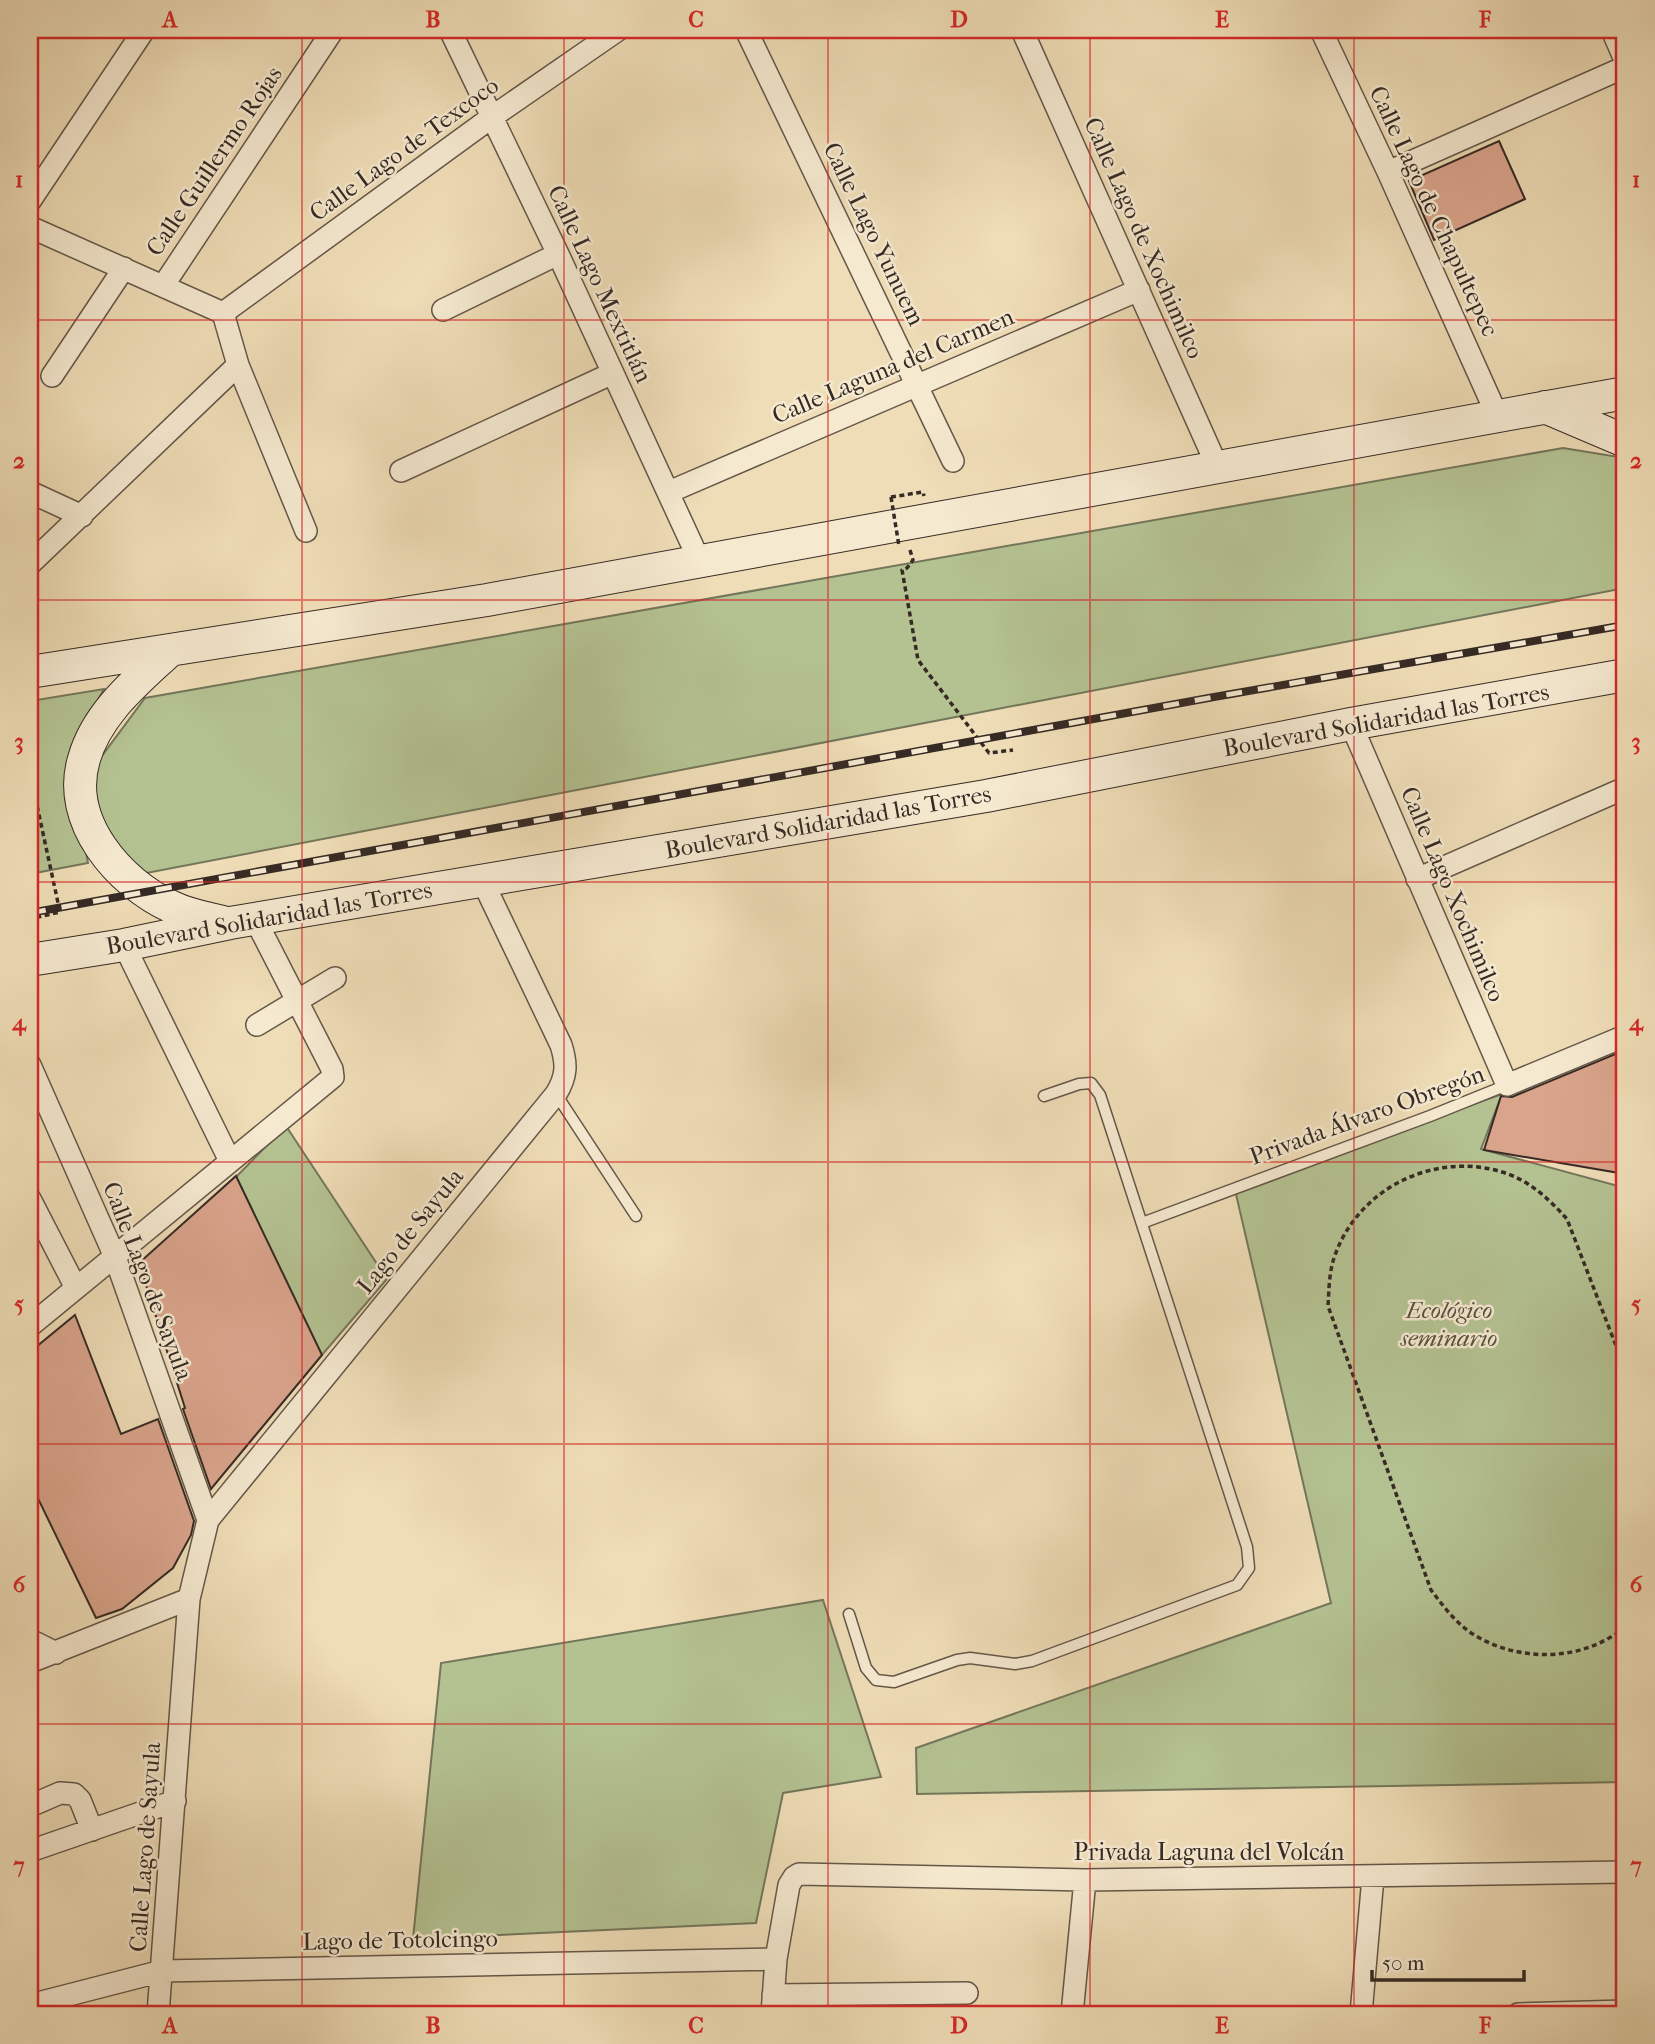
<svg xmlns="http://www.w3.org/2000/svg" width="1655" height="2044" font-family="'IM FELL French Canon',serif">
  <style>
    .green { fill: #b4c292; stroke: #74765b; stroke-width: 2 }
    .building { fill: #daa48c; stroke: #352a24; stroke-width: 2 }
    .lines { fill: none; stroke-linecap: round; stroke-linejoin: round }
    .service-casing { stroke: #645749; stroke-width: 13 }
    .minor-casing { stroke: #645749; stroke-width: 24 }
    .secondary-casing { stroke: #352a24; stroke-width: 34 }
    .path { stroke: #352a24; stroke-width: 3.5; stroke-dasharray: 5 3.5; stroke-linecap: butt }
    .service { stroke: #f5e9d0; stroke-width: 10 }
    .minor { stroke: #f5e9d0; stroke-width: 21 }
    .secondary { stroke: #f5e9d0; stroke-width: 32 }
    .rail-casing { stroke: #352a24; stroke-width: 8 }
    .rail { stroke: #f5e9d0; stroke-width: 5; stroke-dasharray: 16; stroke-linecap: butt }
    .path-bridge { stroke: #352a24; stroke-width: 3.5; stroke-dasharray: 5 3.5; stroke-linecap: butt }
    .grid { fill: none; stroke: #d62828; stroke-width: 2; stroke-opacity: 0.55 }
    .labels { text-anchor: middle; stroke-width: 5; stroke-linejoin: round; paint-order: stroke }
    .street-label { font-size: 24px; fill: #352a24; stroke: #f5e9d0 }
    .park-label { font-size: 24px; font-style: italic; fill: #555040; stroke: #f5e9d0 }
    .neatline { fill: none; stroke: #d62828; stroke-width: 2.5 }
    .grid-label { font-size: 23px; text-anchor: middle; font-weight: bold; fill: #d62828 }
  </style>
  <rect width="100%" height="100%" fill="#efddb7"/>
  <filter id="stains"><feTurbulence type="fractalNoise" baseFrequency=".00286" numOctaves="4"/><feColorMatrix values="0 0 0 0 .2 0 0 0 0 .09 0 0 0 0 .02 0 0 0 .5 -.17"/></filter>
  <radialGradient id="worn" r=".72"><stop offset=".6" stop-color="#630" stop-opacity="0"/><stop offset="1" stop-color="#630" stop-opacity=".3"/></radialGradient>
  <path class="green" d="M1563 448 1625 458V588L131 876 117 863 87 776 145 698Z
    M104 689 69 754 88 863 30 874V701Z
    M1502 1094 1481 1149 1622 1187 1625 1196V1782L917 1794 916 1748 1331 1603 1235 1190Z
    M286 1126 387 1279 322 1355 236 1177Z
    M823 1600 881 1777 783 1793 756 1923 413 1939 441 1663Z"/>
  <path class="building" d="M1499 141 1525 199 1434 240 1409 181Z
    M1625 1050V1174L1484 1150 1501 1096 1512 1097Z
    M236 1176 322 1355 211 1489 183 1409 185 1408 139 1263Z
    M75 1315 121 1434 158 1419 194 1521 191 1535 173 1568 122 1609 96 1618 30 1482V1352Z"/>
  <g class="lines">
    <g class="service-casing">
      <path id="service" d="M556 1094 636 1216
        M1142 1223 1430 1116 1507 1085
        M849 1614 866 1668 876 1680 894 1682 957 1660 970 1658 1015 1664 1032 1661 1237 1585 1249 1568 1247 1547 1100 1095 1091 1083 1079 1084 1044 1096"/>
    </g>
    <g class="minor-casing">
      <path id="minor" d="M450 30 558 254 700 562
        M746 30 953 461
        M1022 30 1218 468
        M1321 30 1388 172 1497 415
        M1612 30 1625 60
        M1388 172 1625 67
        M30 201 144 30
        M30 227 223 313 238 365 306 531
        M163 286 333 30
        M443 310 558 254
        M223 313 492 117 618 30
        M52 376 124 268
        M401 471 613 373
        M30 492 82 516
        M669 492 1139 290
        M30 564 238 365
        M1351 724 1507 1085 1625 1036
        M1417 879 1625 788
        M124 945 230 1161
        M257 1025 335 978
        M30 1065 115 1257 208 1520
        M30 1199 76 1288
        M30 1326 333 1077 332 1069 255 919
        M30 1640 56 1653
        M30 1662 189 1599
        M30 1806 60 1793 74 1794 80 1800 92 1830
        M30 1851 175 1801
        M773 1995 967 1993
        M30 2005 162 1971 776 1959
        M158 2014 189 1599 208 1520 556 1094C567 1076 567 1064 561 1045L482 880
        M772 2014 776 1959 789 1885 794 1877 799 1874 1085 1880 1625 1872
        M1072 2014 1085 1880
        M1361 2014 1373 1877
        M1518 2014 1625 2011"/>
    </g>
    <g class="secondary-casing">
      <path id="secondary" d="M1545 407 1625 441
        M169 651C136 682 97 713 84 759 65 821 119 883 172 907 188 915 206 918 223 922
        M30 672 487 600 1625 393
        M30 960 124 945 230 923 986 796 1351 724 1625 675"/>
    </g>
    <path class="path" d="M891 497 923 492 924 496
      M910 550 913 560 907 568 902 570 918 660 989 753 1013 750
      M30 773 60 912 30 919
      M1625 1369 1567 1219C1549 1199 1529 1180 1502 1172 1433 1151 1357 1189 1334 1258 1329 1273 1329 1290 1328 1306L1431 1590C1444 1607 1457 1625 1476 1636 1522 1663 1584 1661 1625 1627"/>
    <use href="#service" class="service"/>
    <use href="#minor" class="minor"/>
    <use href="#secondary" class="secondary"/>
    <g class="rail-casing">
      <path id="rail" d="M30 913 1214 697 1625 625"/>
    </g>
    <use href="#rail" class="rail"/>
    <path class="path-bridge" d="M891 497 899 546"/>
  </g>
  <path class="grid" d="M302 30V2014M564 30V2014M828 30V2014M1090 30V2014M1354 30V2014M30 320H1625M30 600H1625M30 882H1625M30 1162H1625M30 1444H1625M30 1724H1625"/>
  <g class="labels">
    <g class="street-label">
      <text transform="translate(404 149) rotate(-36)" y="8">Calle Lago de Texcoco</text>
      <text transform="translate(214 161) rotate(-56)" y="8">Calle Guillermo Rojas</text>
      <text transform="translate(1434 211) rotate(65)" y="8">Calle Lago de Chapultepec</text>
      <text transform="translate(874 234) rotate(64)" y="8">Calle Lago Yunuem</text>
      <text transform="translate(1144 238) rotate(66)" y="8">Calle Lago de Xochimilco</text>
      <text transform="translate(600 284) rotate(65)" y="8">Calle Lago Mextitlán</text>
      <text transform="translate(893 366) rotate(-23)" y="8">Calle Laguna del Carmen</text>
      <text transform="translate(1386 720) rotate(-10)" y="8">Boulevard Solidaridad las Torres</text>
      <text transform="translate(828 822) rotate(-10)" y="8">Boulevard Solidaridad las Torres</text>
      <text transform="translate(1453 894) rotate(67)" y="8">Calle Lago Xochimilco</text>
      <text transform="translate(269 918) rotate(-10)" y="8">Boulevard Solidaridad las Torres</text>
      <text transform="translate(1367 1115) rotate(-20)" y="8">Privada Álvaro Obregón</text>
      <text transform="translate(410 1231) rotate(-51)" y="8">Lago de Sayula</text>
      <text transform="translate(148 1281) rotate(69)" y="8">Calle Lago de Sayula</text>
      <text transform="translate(145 1847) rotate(-86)" y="8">Calle Lago de Sayula</text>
      <text x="1209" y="1860">Privada Laguna del Volcán</text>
      <text transform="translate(400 1940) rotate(-1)" y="8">Lago de Totolcingo</text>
    </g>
    <g class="park-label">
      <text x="1449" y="1318">Ecológico<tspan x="1449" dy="28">seminario</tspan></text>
    </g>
  </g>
  <rect width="1655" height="2044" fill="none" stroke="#efddb7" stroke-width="77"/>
  <path d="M1372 1970v10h152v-10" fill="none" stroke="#352a24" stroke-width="3.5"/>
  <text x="1382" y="1970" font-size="21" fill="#352a24" stroke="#f5e9d0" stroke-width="5" paint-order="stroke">50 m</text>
  <rect x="38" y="38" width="1578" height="1968" class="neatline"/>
  <g class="grid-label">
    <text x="170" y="27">A</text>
    <text x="433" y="27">B</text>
    <text x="696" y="27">C</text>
    <text x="959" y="27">D</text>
    <text x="1222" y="27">E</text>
    <text x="1485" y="27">F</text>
    <text x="19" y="187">1</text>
    <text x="1636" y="187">1</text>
    <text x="19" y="468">2</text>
    <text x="1636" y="468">2</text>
    <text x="19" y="749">3</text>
    <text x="1636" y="749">3</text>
    <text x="19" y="1030">4</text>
    <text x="1636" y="1030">4</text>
    <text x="19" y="1311">5</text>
    <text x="1636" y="1311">5</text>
    <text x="19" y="1592">6</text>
    <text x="1636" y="1592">6</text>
    <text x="19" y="1873">7</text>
    <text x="1636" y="1873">7</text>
    <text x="170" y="2033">A</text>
    <text x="433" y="2033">B</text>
    <text x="696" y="2033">C</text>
    <text x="959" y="2033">D</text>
    <text x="1222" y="2033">E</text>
    <text x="1485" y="2033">F</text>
  </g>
  <rect width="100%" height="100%" filter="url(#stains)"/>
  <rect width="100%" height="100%" fill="url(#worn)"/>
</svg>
